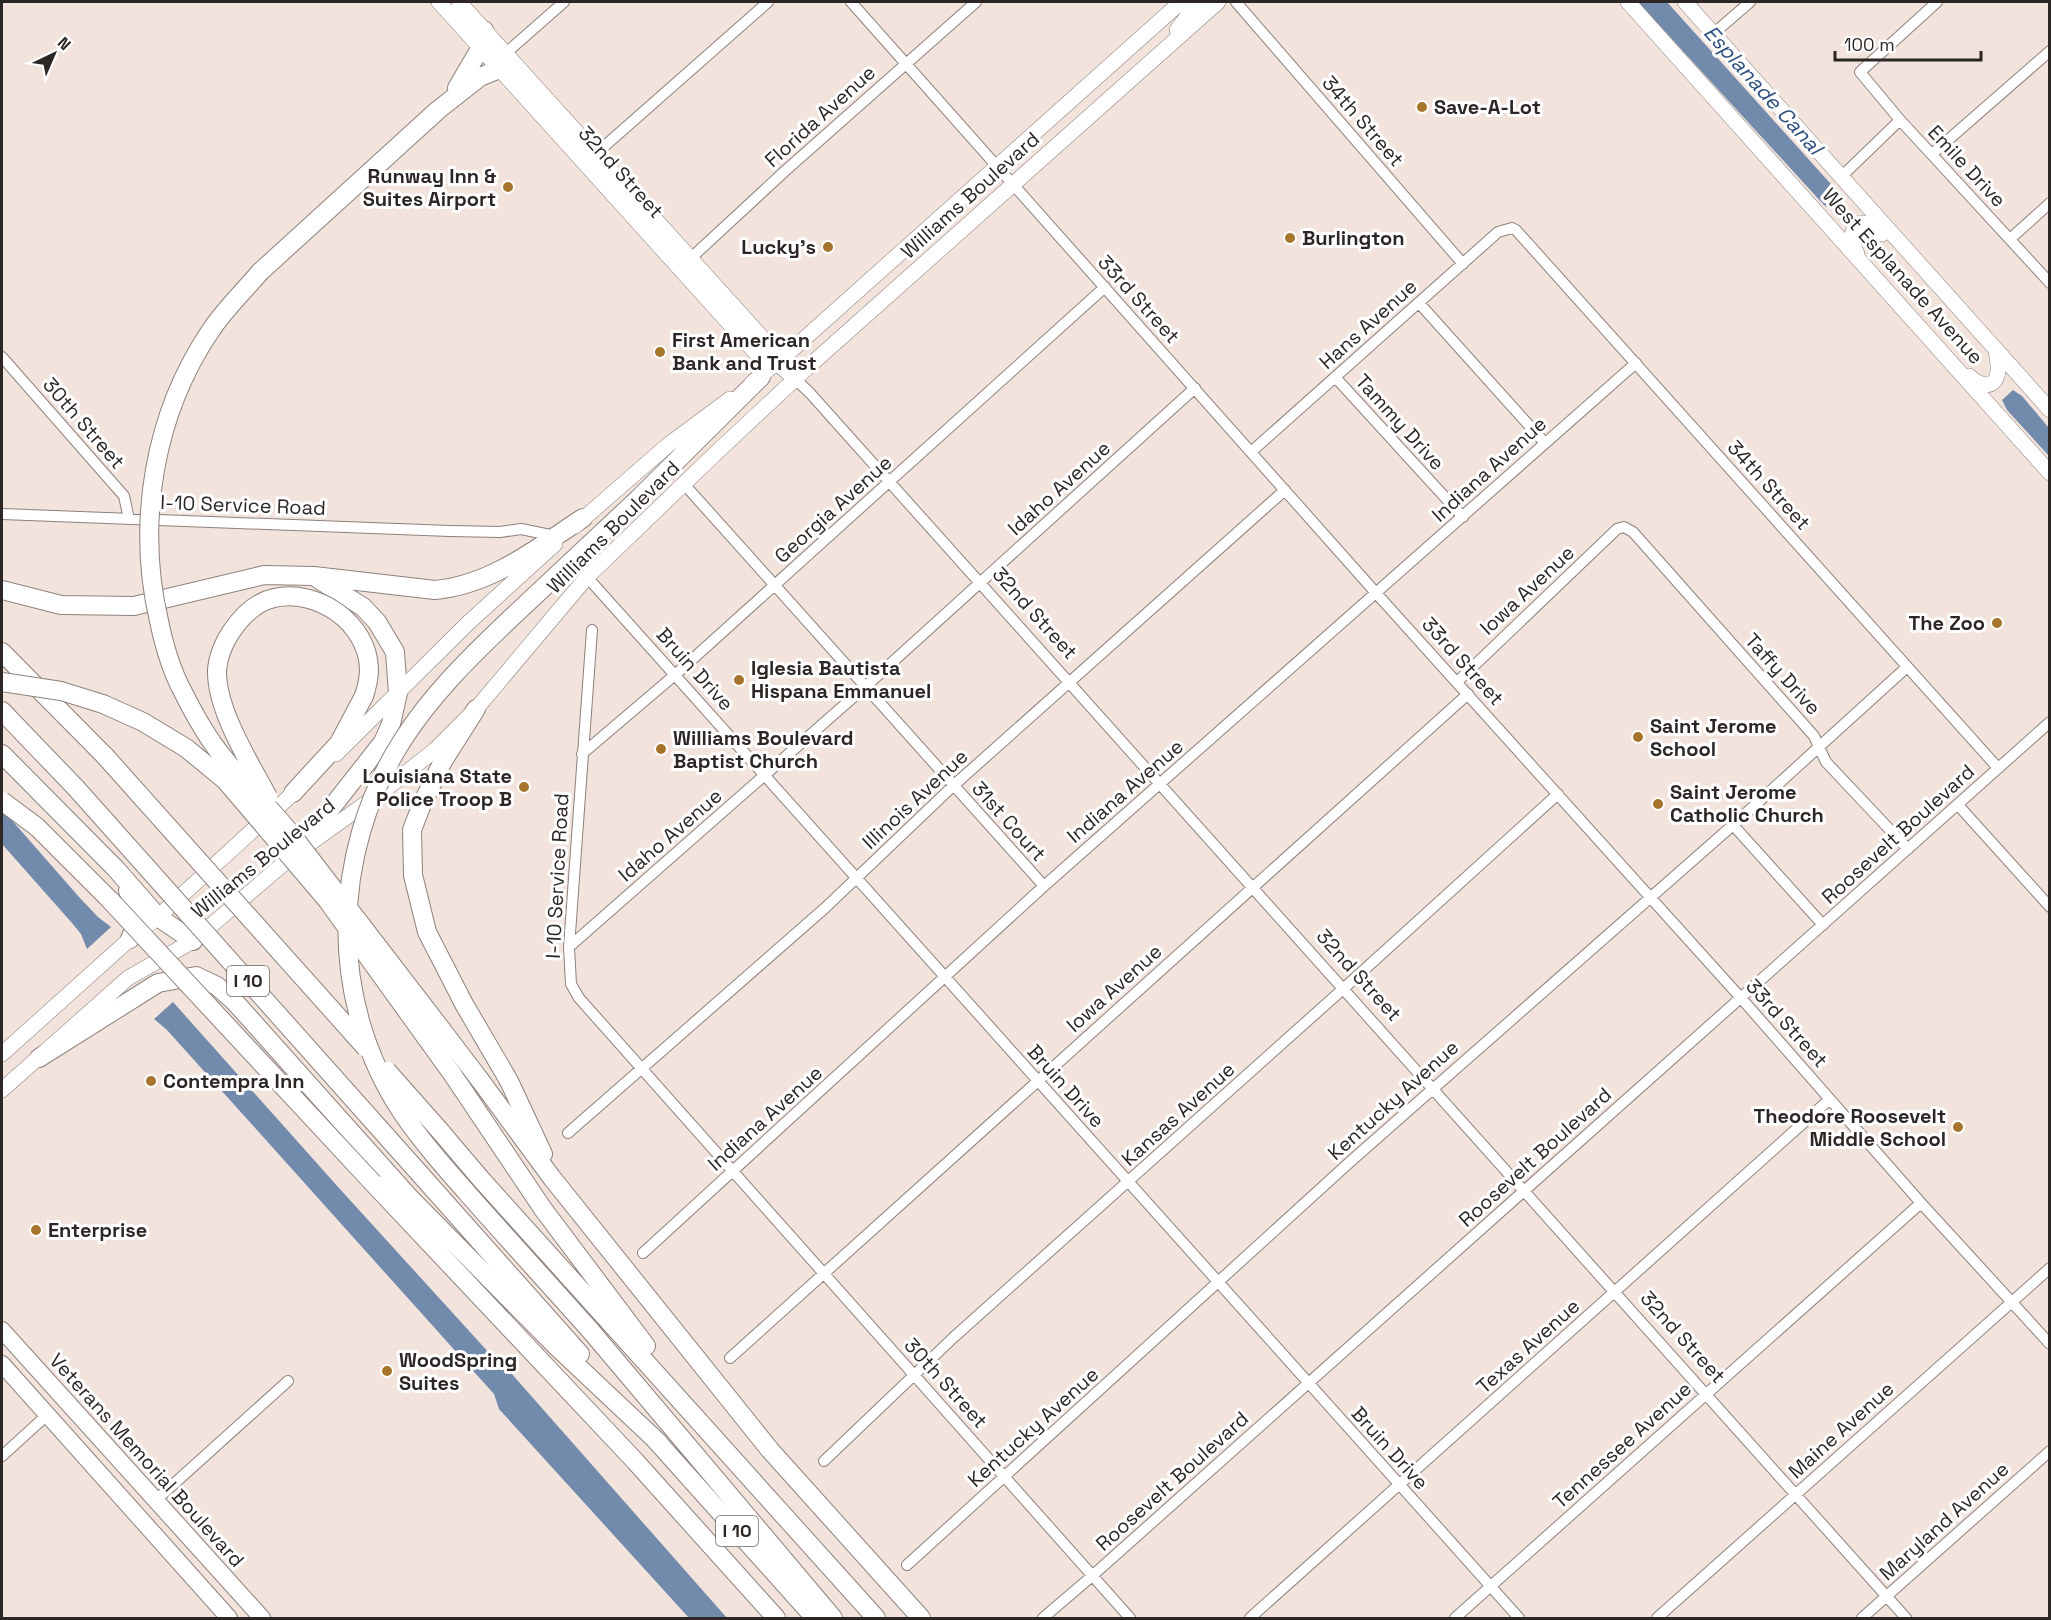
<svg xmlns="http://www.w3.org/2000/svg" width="2051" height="1620" font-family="'Space Grotesk',sans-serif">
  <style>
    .water { fill: #728bac }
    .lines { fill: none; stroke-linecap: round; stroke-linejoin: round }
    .street-casing { stroke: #8d817b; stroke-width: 12 }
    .secondary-casing { stroke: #8d817b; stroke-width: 16 }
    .primary-casing { stroke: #8d817b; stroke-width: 18 }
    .highway-casing { stroke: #8d817b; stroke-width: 20 }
    .street { stroke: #fff; stroke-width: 10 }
    .secondary { stroke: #fff; stroke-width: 15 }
    .primary { stroke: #fff; stroke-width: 16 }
    .highway { stroke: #fff; stroke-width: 18 }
    .highway-bridge-casing { stroke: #8d817b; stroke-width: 20; stroke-linecap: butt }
    .highway-bridge { stroke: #fff; stroke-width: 18 }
    .poi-dot { fill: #a6752b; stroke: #fff; stroke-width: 2 }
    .labels { text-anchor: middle; stroke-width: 6; stroke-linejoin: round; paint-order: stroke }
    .shield { fill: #fff; stroke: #6b6866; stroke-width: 1.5 }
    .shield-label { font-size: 18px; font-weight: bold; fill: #2c2724 }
    .poi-label { font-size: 20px; font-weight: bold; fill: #2c2724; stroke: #fff; text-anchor: start }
    .street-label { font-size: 20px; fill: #2c2724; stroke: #fff }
    .water-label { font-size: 21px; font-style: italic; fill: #2e507f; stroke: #fff }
  </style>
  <rect width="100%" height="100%" fill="#f2e4dd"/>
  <path class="water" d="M1638 2H1667L1838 192 1843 200 1832 210 1824 205Z
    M2013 390 2022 396 2049 428V456L2007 410 2002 400Z
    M2 809 79 897 98 917 111 927 87 949 81 934 72 923 2 844Z
    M173 1002 339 1188 501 1366 511 1373 727 1618H689L499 1409 494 1394 167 1030 154 1019Z"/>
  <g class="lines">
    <g class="street-casing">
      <path id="street" d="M851 2 1376 593 1741 998 1921 1203 2050 1344
        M1236 2 1463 264
        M1937 2 1860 72 1900 120 2050 283
        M1713 34 1750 2
        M506 53 564 2
        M1932 154 2050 51
        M591 158 768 2
        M1841 177 1900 120
        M2010 239 2050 203
        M690 259 785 171 976 2
        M1419 303 1544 442
        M2 357 124 496 129 519
        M1335 377 1463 517
        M795 379 809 392 1906 1618
        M1251 452 1498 232 1512 228 1516 230 1998 768
        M684 484 1044 886
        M2 514 450 531 500 532 521 529 555 536
        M587 577 1519 1618
        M592 630 569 947 571 984 579 998 1130 1618
        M1457 682 1617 529 1624 527 1633 532 1814 736 1826 762 1908 849
        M582 754 676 674 1105 287
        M1958 805 2050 907
        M1733 825 1823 925
        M569 947 866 686 1195 388
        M568 1133 825 908 953 786 1285 490
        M643 1253 1044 886 1636 363
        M730 1358 1468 694
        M2 1456 47 1415
        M824 1461 954 1337 1343 989 1558 794
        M156 1500 288 1381
        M907 1565 1351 1161 1733 825 1907 667
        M1043 1618 1092 1576 2050 722
        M1250 1618 1830 1099
        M1455 1618 1921 1203
        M1657 1618 2050 1268
        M1862 1618 2050 1451"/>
    </g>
    <g class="secondary-casing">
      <path id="secondary" d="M439 2 755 352 777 363 795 379
        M459 2 766 342 777 363
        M1628 2 2050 473
        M1685 2 2050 410
        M1177 30 1198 2
        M1857 254C1844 229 1860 210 1882 234
        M1969 376C1978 384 1992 391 1997 376 2000 368 1997 358 1996 350
        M752 383 795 347 1181 2
        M575 526 668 445 730 399
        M336 754 467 624 555 544
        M2 1054 130 939 158 917 301 786
        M2 1090 128 978 193 941 295 854 383 791 435 750 476 709 587 577 717 452 808 367 1218 2"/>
    </g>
    <g class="primary-casing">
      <path id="primary" d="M2 1330 262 1618
        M2 1364 229 1618"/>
    </g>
    <g class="highway-casing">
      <path id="highway" d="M457 88 481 47 484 30
        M260 272 438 110 480 77 497 70H501
        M2 590 61 605 134 606 264 575 314 576 435 590C491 585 537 548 583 518
        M510 619 638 499 761 377
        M2 652 105 756
        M476 709 443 761 422 804 412 830 413 875 427 932 464 1004 509 1081 543 1154
        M2 711 76 788
        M2 754 116 869 158 917 193 941
        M293 793 339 743 364 696
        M295 854 383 742 391 724 398 693 395 652 377 622 363 607 318 579
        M128 891C140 913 140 917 130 939
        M39 1058 158 983 196 976 217 986 235 1002 409 1197 556 1346 659 1443
        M453 1075 543 1209 646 1346
        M480 1080 552 1178 770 1450 921 1618
        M441 1132 480 1178 876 1618
        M420 1174 580 1354
        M373 1183 635 1461 776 1618
        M590 1330 833 1618
        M652 1436 815 1618"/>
    </g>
    <use href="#street" class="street"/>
    <use href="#secondary" class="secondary"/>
    <use href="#primary" class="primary"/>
    <use href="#highway" class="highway"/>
    <g class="highway-bridge-casing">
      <path id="highway-bridge" d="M260 272C244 291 225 309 211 330 154 414 136 522 159 621 164 645 171 670 183 692 193 712 209 740 223 757 244 784 271 808 292 835 355 917 418 998 480 1080
        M510 619C471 656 431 695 402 741 330 854 328 1002 403 1114 427 1149 456 1180 484 1212 519 1251 555 1291 590 1330
        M2 682 61 691 103 704 143 722 186 748 225 780 327 900 453 1075
        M105 756 366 1048
        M76 788 420 1174
        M268 797C250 763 216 710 217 670 218 657 224 642 231 632 241 617 256 602 274 598 317 588 368 623 369 669 369 678 367 687 364 696
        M2 801 37 827 110 900 373 1183
        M387 1071 441 1132"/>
    </g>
    <use href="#highway-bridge" class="highway-bridge"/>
  </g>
  <g class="poi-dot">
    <circle cx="1422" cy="107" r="6"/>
    <circle cx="508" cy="187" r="6"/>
    <circle cx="1290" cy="238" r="6"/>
    <circle cx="828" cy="247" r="6"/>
    <circle cx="660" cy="352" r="6"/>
    <circle cx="1997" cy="623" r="6"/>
    <circle cx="739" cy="680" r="6"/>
    <circle cx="1638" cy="737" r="6"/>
    <circle cx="661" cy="749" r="6"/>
    <circle cx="524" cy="787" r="6"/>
    <circle cx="1658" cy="804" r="6"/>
    <circle cx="151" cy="1081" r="6"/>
    <circle cx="1958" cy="1127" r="6"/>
    <circle cx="36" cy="1230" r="6"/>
    <circle cx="387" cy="1371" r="6"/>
  </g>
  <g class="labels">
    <g class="shield">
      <rect x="227" y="966" width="42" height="30" rx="4.5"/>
      <rect x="716" y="1516" width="42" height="30" rx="4.5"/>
    </g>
    <g class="shield-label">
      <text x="248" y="987">I 10</text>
      <text x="737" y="1537">I 10</text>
    </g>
    <g class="poi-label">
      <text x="1434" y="114">Save-A-Lot</text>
      <text x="496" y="183" text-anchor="end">Runway Inn &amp;<tspan x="496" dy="23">Suites Airport</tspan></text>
      <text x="1302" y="245">Burlington</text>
      <text x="816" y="254" text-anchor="end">Lucky's</text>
      <text x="672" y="347">First American<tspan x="672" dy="23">Bank and Trust</tspan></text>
      <text x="1985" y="630" text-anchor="end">The Zoo</text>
      <text x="751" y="675">Iglesia Bautista<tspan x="751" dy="23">Hispana Emmanuel</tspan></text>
      <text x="1650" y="733">Saint Jerome<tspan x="1650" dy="23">School</tspan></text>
      <text x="673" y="745">Williams Boulevard<tspan x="673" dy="23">Baptist Church</tspan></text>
      <text x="512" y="783" text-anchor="end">Louisiana State<tspan x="512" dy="23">Police Troop B</tspan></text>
      <text x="1670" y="799">Saint Jerome<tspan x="1670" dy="23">Catholic Church</tspan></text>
      <text x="163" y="1088">Contempra Inn</text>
      <text x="1946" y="1123" text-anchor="end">Theodore Roosevelt<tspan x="1946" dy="23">Middle School</tspan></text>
      <text x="48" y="1237">Enterprise</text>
      <text x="399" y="1367">WoodSpring<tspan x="399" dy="23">Suites</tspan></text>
    </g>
    <g class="street-label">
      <text transform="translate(820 116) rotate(-42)" y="7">Florida Avenue</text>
      <text transform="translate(1363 121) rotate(49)" y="7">34th Street</text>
      <text transform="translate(1967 166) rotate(47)" y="7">Emile Drive</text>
      <text transform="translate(621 172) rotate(48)" y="7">32nd Street</text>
      <text transform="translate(970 195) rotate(-42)" y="7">Williams Boulevard</text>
      <text transform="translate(1903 276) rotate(48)" y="7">West Esplanade Avenue</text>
      <text transform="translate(1139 299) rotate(48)" y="7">33rd Street</text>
      <text transform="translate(1368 324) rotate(-42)" y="7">Hans Avenue</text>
      <text transform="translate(1400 422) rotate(48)" y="7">Tammy Drive</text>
      <text transform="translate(84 423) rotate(49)" y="7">30th Street</text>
      <text transform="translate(1489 469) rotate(-42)" y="7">Indiana Avenue</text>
      <text transform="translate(1769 485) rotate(48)" y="7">34th Street</text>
      <text transform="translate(1059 488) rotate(-42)" y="7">Idaho Avenue</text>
      <text transform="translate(243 505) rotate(2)" y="7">I-10 Service Road</text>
      <text transform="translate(833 509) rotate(-42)" y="7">Georgia Avenue</text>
      <text transform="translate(613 527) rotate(-45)" y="7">Williams Boulevard</text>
      <text transform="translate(1527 590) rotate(-43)" y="7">Iowa Avenue</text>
      <text transform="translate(1035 613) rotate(48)" y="7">32nd Street</text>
      <text transform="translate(1463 661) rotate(48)" y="7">33rd Street</text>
      <text transform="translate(695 669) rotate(48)" y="7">Bruin Drive</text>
      <text transform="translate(1783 674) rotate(48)" y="7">Taffy Drive</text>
      <text transform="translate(1125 791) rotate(-41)" y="7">Indiana Avenue</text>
      <text transform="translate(915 799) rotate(-43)" y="7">Illinois Avenue</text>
      <text transform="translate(1009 821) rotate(48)" y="7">31st Court</text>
      <text transform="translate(1898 834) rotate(-42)" y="7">Roosevelt Boulevard</text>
      <text transform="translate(670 835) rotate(-41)" y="7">Idaho Avenue</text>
      <text transform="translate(263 858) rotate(-39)" y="7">Williams Boulevard</text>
      <text transform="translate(557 876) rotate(-87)" y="7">I-10 Service Road</text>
      <text transform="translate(1359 975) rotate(48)" y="7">32nd Street</text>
      <text transform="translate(1114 988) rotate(-42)" y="7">Iowa Avenue</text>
      <text transform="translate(1787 1023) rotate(48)" y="7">33rd Street</text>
      <text transform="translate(1066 1086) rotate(48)" y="7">Bruin Drive</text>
      <text transform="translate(1393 1100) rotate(-42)" y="7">Kentucky Avenue</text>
      <text transform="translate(1178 1114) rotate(-42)" y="7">Kansas Avenue</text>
      <text transform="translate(765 1118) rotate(-42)" y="7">Indiana Avenue</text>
      <text transform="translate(1535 1157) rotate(-42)" y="7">Roosevelt Boulevard</text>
      <text transform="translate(1683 1337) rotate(48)" y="7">32nd Street</text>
      <text transform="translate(1528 1346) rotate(-42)" y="7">Texas Avenue</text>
      <text transform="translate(946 1383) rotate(48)" y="7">30th Street</text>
      <text transform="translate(1033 1427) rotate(-42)" y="7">Kentucky Avenue</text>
      <text transform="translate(1841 1430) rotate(-42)" y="7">Maine Avenue</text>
      <text transform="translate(1622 1445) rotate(-42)" y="7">Tennessee Avenue</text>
      <text transform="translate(1390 1448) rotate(48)" y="7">Bruin Drive</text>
      <text transform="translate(147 1460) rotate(48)" y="7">Veterans Memorial Boulevard</text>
      <text transform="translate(1172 1481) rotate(-42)" y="7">Roosevelt Boulevard</text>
      <text transform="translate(1944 1521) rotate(-42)" y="7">Maryland Avenue</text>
    </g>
    <g class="water-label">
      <text transform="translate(1763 90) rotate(48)" y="7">Esplanade Canal</text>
    </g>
  </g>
  <rect width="2051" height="1620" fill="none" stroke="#2c2724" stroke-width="6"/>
  <g transform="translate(54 54) rotate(44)" stroke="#ffffff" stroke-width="4.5" paint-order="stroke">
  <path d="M0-4.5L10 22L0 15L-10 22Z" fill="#2c2724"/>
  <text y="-9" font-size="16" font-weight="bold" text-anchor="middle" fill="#2c2724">N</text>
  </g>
  <path d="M1835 51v9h146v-9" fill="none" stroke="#2c2724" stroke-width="3"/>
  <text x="1844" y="51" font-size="18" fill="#2c2724" stroke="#ffffff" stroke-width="4.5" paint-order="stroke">100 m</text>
</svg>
